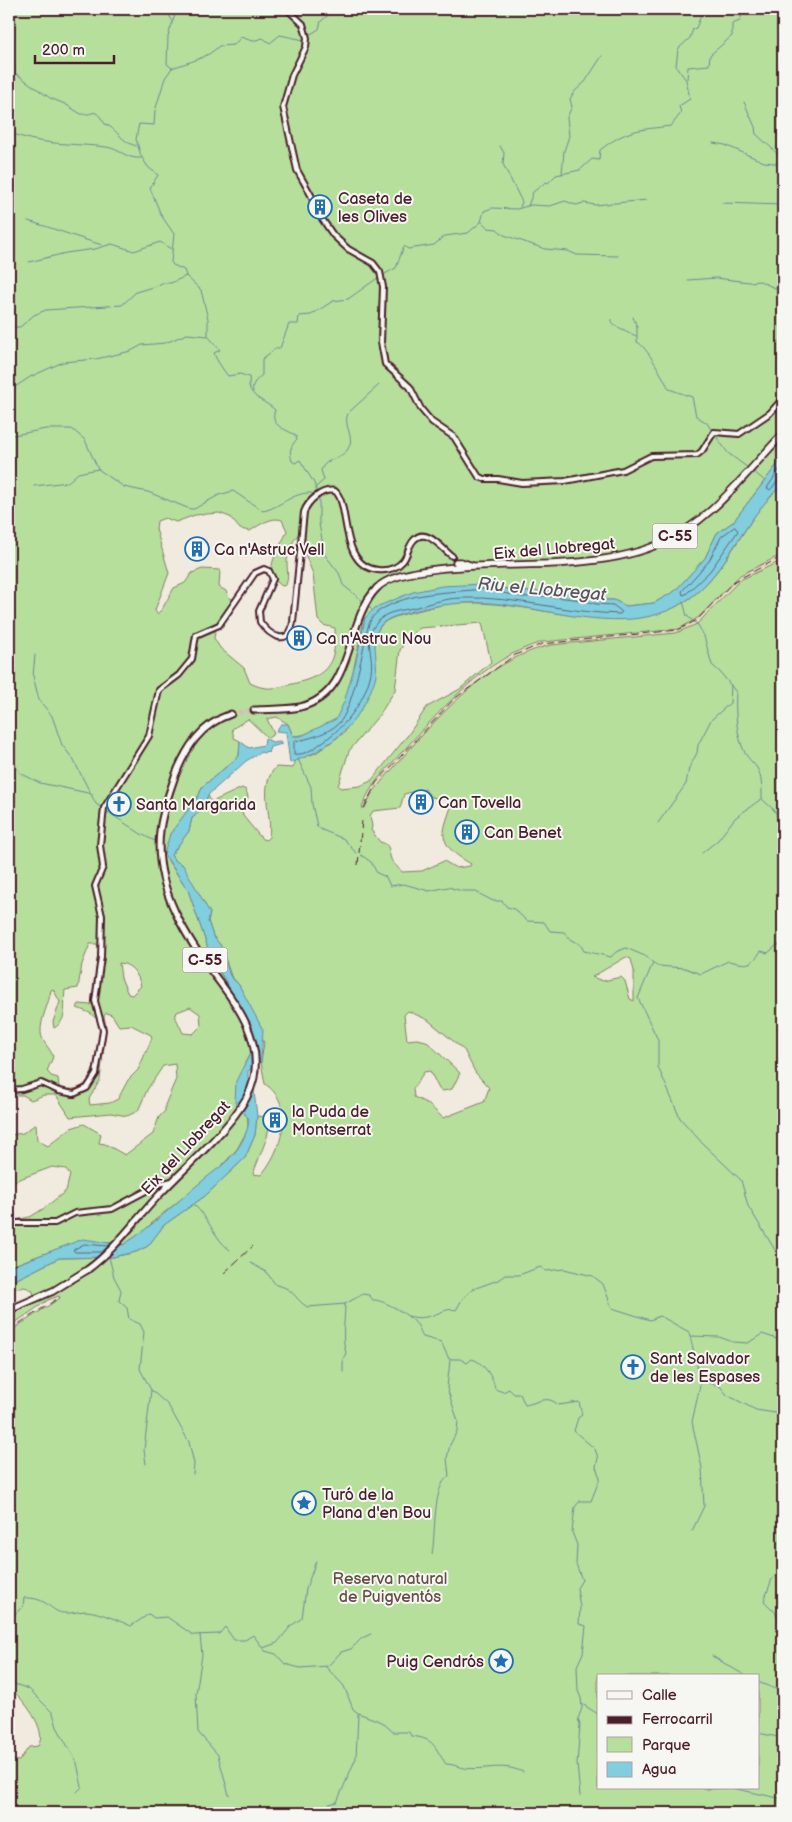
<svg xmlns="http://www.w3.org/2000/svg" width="792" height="1822" font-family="'Balsamiq Sans',sans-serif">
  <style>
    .built { fill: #ebdbc6 }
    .green { fill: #b6df9c; stroke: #807f64; fill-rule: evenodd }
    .water { fill: #81cedf; stroke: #6b8897 }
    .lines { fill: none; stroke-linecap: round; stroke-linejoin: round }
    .shore { stroke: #606573; stroke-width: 1 }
    .stream { stroke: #6b8897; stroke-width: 1 }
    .major-tunnel { stroke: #d0c1ba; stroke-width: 5; stroke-dasharray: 5 2.5; stroke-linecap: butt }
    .minor-casing { stroke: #4a1f2b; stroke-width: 8 }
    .major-casing { stroke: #4a1f2b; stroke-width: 9 }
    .highway-casing { stroke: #4a1f2b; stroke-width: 9 }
    .minor { stroke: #f6f6f2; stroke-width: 4 }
    .major { stroke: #f6f6f2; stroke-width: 5 }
    .highway { stroke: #f6f6f2; stroke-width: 5.5 }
    .rail { stroke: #4a1f2b; stroke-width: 1; stroke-dasharray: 8 4; stroke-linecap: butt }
    .labels { text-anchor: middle; stroke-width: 4; stroke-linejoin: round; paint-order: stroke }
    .shield { fill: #f6f6f2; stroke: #7e6067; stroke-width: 1 }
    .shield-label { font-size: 15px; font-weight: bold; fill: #4a1f2b }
    .poi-label { font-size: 16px; fill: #4a1f2b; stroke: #f6f6f2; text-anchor: start }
    .street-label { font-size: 16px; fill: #4a1f2b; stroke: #f6f6f2 }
    .park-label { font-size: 16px; fill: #654f47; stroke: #f6f6f2 }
    .water-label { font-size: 18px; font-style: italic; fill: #5a5461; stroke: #f6f6f2 }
  </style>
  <rect width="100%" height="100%" fill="#f1eade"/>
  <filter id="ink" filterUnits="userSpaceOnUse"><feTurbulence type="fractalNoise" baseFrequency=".02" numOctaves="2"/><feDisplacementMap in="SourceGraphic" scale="10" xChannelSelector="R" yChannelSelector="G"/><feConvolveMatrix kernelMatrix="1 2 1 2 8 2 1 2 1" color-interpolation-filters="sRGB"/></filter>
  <g filter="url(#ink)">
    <path class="built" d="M783 554 782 560 740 580 697 624 676 633 571 643 531 649 514 658 459 697 382 781 371 795 365 809 362 808 378 778 438 713 456 695 505 659 527 647 542 642 667 632 719 595 740 575Z"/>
    <path class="green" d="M9 9H783V457L733 522 717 533 705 558 675 591 654 603 626 606 614 600H597L584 595 547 591 523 592 482 584 466 586 365 618C358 640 350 704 336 719 328 728 305 736 293 736L288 724 277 717 267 719 274 734 268 738 248 719 232 729 234 738 240 741 239 756 202 787 199 795 170 834 168 861 188 890 211 957 252 1026 256 1042 245 1063 248 1129 237 1149 220 1168 155 1220 144 1231 123 1245C88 1236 41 1254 9 1267V1221L30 1217 43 1209 66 1191 70 1175 66 1169 52 1167 9 1183V1135L23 1133 36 1124 37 1140 48 1146 71 1128 84 1124 101 1134 99 1143 105 1144 125 1155 153 1134 159 1117 165 1111V1105L176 1079 175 1064 163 1066 147 1090 138 1111 127 1116 111 1113 70 1117 56 1095H44L31 1100 23 1095H9ZM219 513 230 517 240 529 250 531C259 525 272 516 282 520L287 531C281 548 259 571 282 586L286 585C291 570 282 564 292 544 295 539 296 535 302 532L305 535V554L313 574 318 620 323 625 335 628C337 668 324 677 288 685 273 689 264 690 250 683L244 668 220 648 214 638 216 627 233 599 229 598 226 591 219 587 220 570 202 569 192 573 185 583 174 588 162 609 157 614 155 610 169 573 156 529 157 521 165 518 176 522 195 515ZM90 944H97L99 948 91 1005 79 1004 77 1008 90 1013 99 1021C101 1032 99 1043 97 1053 92 1076 87 1096 59 1087L58 1078 51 1076 47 1071 53 1057C50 1047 42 1043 41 1033 40 1019 49 1004 51 990L53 989 60 1002 53 1022 54 1028C69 1020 63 1003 65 990L78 988 82 964ZM119 963C132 964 138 974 141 986L132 995 128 994 121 978ZM190 1007 200 1014 201 1026 193 1034 183 1033 175 1016 177 1012ZM106 1013 112 1015 119 1026 131 1025 151 1035 152 1038 138 1070 128 1080 118 1099 110 1103 90 1105 89 1099 100 1080 106 1027 104 1016Z
      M783 483V554L740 575 699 617 679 629 542 642C485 658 441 710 402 752 387 769 369 785 362 808H365L371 795 382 781C427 730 481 660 551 645L676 633 697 624 740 580 783 560V1813H9V1760L19 1761 29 1747 38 1746C49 1730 22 1697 9 1688V1332L60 1298 59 1296 48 1300 9 1327V1310L35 1297 32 1290 25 1287 9 1290V1283L59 1258 113 1257 136 1252 148 1246 164 1225 205 1196 245 1158 255 1135 257 1116 266 1117 269 1127 267 1137 253 1174 261 1175C281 1152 297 1105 265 1084L261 1062 264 1043 239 985 231 976 221 946 213 936 208 921 210 913 171 855 189 831 192 818 202 810 208 795 211 802 214 801 242 788 246 790 248 797 242 812 243 816 262 839 266 840 269 837C273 814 257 787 276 767L293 768 296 760 316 753 345 732 374 648C375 620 390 618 413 612 429 608 445 603 462 603 508 601 551 615 597 618 622 620 648 619 671 609 710 593 733 547 756 514 764 503 774 493 783 483ZM482 623 491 662 460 689 427 707 408 735 371 781 360 786 341 788 338 786 349 751 380 714 395 690 400 650 408 637 420 628ZM425 789 431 797 449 800 452 803C450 812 445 822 444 831 442 847 459 857 471 864L470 866 456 868 444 861 422 871 402 872C399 868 392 863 391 859 388 851 391 844 380 842L371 830 372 826 370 816 373 811 400 808 404 794ZM626 957 631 959 634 971V1001L630 999 625 981 621 977 603 981 592 977ZM408 1011 428 1020 464 1050 475 1072 489 1088 484 1102 443 1118 428 1104 414 1097 413 1089 424 1072 430 1071 439 1089 443 1091 452 1089 460 1073 426 1041 417 1039 407 1040 404 1015ZM598 1676H758V1788H598Z"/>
    <path class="water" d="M783 457V483C774 493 764 503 756 514 734 544 716 582 684 602 627 639 550 607 488 603 458 601 419 607 391 618 364 629 381 659 375 679 361 723 332 748 290 763L286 732 276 731 281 724H288L293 736H301L336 719 344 702 356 661 365 618 376 607 413 592 442 586 482 584 523 592 547 591 584 595 597 600H614L626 606 654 603 675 591 705 558 717 533 733 522Z
      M265 738 272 742 280 741 282 744 270 747 268 753 266 751 264 753 261 752 246 761 208 795 202 810 192 818 189 831 171 855 174 860 183 865 210 913 208 921 213 936 221 946 230 976 239 985 263 1030 261 1062 248 1071V1078L253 1083 257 1116 255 1135 245 1158 205 1196 164 1225 148 1246 136 1252 113 1257 59 1258 9 1283V1267L83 1239 123 1245C152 1227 175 1203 201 1182 214 1171 229 1162 238 1148 244 1139 248 1130 249 1119L235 1103 236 1081 256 1042 252 1026 211 957 188 890 164 854 170 834 199 795 202 787 239 756 240 741 249 748 264 745Z"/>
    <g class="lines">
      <path class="shore" d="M783 464 767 488 770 490 778 481 783 480
        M735 527 738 531 710 571 686 594 683 595 682 591 709 561 721 537Z
        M483 589 523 597 547 596 582 600 596 604 613 605 622 612 620 614C567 613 515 596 462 598 445 598 429 604 413 608 404 610 392 611 384 616 357 638 377 651 370 677 363 704 346 725 324 741 316 747 305 756 294 754V741C307 740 329 733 339 723 352 710 362 654 366 636 368 627 369 618 379 611 410 591 448 593 483 589Z
        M103 1252H75L73 1250 84 1244 108 1246"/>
      <path class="stream" d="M160 9 169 15 172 20
        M177 9 168 36 167 64 172 68 165 78 155 111 154 125 139 124 136 139 141 156 148 167 158 175 150 188 161 215 174 234 171 262 173 265 184 270 186 276 201 290 208 319V336L220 350 214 353C215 358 224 371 228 376L240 374 249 377C250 381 248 385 250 389 254 399 267 402 275 410 269 427 286 428 296 436L297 439C290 447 289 451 292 461L295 463 300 460 314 483 319 499V524L325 555 339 573 343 585 364 602
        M309 35 319 29 321 21 336 9
        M172 68C191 61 206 59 219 46L234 45 241 37 252 41 263 38 270 43 280 35 304 40
        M9 71 15 73 50 98 65 104 81 114C96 116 93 105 105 124 116 128 121 142 136 146
        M687 79 688 67 709 65 710 55 732 36V24L740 21 743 9
        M744 102 755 127 756 134 776 152 782 164
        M9 132C39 146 74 143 106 147 118 148 128 160 141 158
        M713 143 725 145 764 162 783 164
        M500 146 504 153 503 164 522 202 520 207
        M562 174 564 151 569 136 567 117 572 107 570 99 574 92 585 82 602 56
        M722 203 783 205
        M528 206 533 192 546 182 548 183 556 175 580 170 592 159 599 160 600 150C627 129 638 130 671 126L681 113 679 106 690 99 686 80 676 66 678 49 690 38 693 29 696 28 702 13 706 9
        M28 221C53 228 78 238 102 245
        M481 222 484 211 492 208 517 209 531 205 550 206 565 201 576 205 584 203 595 205 647 200
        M482 222 488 228 497 229 504 235 545 249 568 251 577 255 618 256
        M29 262 66 253 95 249 112 244 134 251 160 242 171 249
        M383 275 396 268 404 246 408 249 434 245 445 236 468 233 481 222
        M688 280 716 278 749 282 760 281 783 292
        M633 317 637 327V342C646 345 664 379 669 389L692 397 696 416 707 423 712 431
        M611 319 614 325 636 336
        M14 327H20L34 315 46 310 122 305 136 292 159 285 161 283H171L186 276
        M9 391 30 377 63 362 96 359 131 351 142 345 165 343 187 334 208 336
        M253 392C251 383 257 380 262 375V359L275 349 280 348 289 324H298L299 316 311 315 333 301 348 299 379 277
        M715 435 728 453 748 468
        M9 436 46 429H72L85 440 98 469 124 487 148 492 190 509H194L219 495 233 491 263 511C280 508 297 488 316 494
        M754 472 765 481
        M34 486 68 482 78 473 98 469
        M316 487 324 480 321 470C326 456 344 461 350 445 353 434 343 425 348 413L379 385
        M683 601 687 616 698 625 704 636 712 665 720 672 736 692C735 711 736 735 745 753 748 759 754 763 757 768 762 776 762 789 762 799L774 810 783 825
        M367 605 373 611
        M35 655 33 676 39 700 52 716 62 745 73 759 96 804 141 834 159 843
        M9 755 20 773 40 783 93 794
        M298 759 311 787 312 804 317 826 322 830 344 839 356 853
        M658 823 686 784 689 768 697 753 698 745 711 720 730 703 731 685
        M702 853 718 840 735 818 761 799
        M361 855 371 862 377 873 386 877 390 886 404 884 429 891 448 887 462 891H474L493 901H502L507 907 514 909 527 921 544 922 550 931 564 932 571 940 580 944 584 951 611 957 616 952 626 948 645 956 657 966 685 968 701 974 728 961C746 964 750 968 761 951L768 953 777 945H783
        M653 963 638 998 658 1040V1067L680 1118 703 1144 741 1180 748 1206 783 1263
        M194 1205C209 1217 214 1239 230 1250
        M109 1257 114 1277 121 1290 119 1301 127 1308 129 1319 140 1324 144 1332 140 1369 151 1390 168 1405 189 1442 194 1464 193 1474
        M251 1263 266 1272 276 1285C295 1288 295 1301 308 1307L345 1304 363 1294 369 1295 373 1300C383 1299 413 1317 418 1326 421 1330 420 1334 423 1337L441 1342 449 1359
        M408 1316C431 1323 443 1306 456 1310L463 1298 473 1289 498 1280 505 1275H519L540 1267 546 1271 564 1269 593 1276 603 1284 612 1308 650 1320 660 1316 689 1332 701 1381 692 1422 702 1468 704 1506 692 1531
        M690 1336 719 1337 733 1342 748 1343 762 1334 783 1341
        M450 1359H460L467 1363 472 1359C483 1362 494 1378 495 1389L503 1392 509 1389 514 1394H520L525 1405C538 1403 547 1394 558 1405L579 1402 582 1415 578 1418 574 1431 595 1449 598 1458 596 1467 600 1478 591 1501H580L575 1507 572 1532 577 1545 576 1564 582 1580 577 1588 580 1607 579 1624 586 1626 583 1653 577 1666 578 1691 581 1698 582 1708 578 1719 580 1725 577 1764 580 1796
        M343 1372V1359L346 1353C341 1337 345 1321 345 1304
        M701 1381 720 1386 727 1395 756 1410 775 1413 783 1418
        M146 1464 144 1450 151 1390
        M432 1554C436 1534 432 1486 449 1476L447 1458 450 1445 457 1431 458 1421 447 1388 450 1360
        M780 1571 772 1579 764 1601 775 1612 783 1631
        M9 1615 16 1613 23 1606 24 1598C48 1597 49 1611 63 1613 71 1614 79 1611 87 1611 99 1612 120 1621 131 1626L149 1614 154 1618 167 1617 193 1635 219 1634 225 1627 234 1640H245L253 1635 265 1651 276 1654 285 1664 300 1668 328 1666 341 1652 351 1649 362 1638 371 1634
        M200 1635 202 1655 196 1694 198 1732 218 1755 229 1795
        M263 1648 277 1643 291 1626 302 1618 306 1589 316 1561
        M712 1656 746 1676
        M326 1667 344 1686 353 1709 358 1713 382 1722 393 1732H409L411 1736C436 1739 433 1746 446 1764 453 1764 458 1767 464 1768 486 1771 501 1762 523 1772
        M9 1682 29 1689 53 1713 57 1727 77 1763 82 1787 77 1792
        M758 1682 783 1692
        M582 1704 598 1714
        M758 1733 783 1738
        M706 1789 732 1788 783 1799
        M329 1804 337 1802 356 1758 358 1714"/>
      <path class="major-tunnel" d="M231 714 254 710"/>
      <g class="minor-casing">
        <path id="minor" d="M287 9 303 24 307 38 306 47 292 75 283 107 297 170 311 195 316 210 333 235 348 249 373 263 380 272 383 287 381 342 385 364 410 387 421 409 432 422 454 437 479 477 485 479H498L522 483 565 481 623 470 651 456 697 455 702 451 714 432 739 434 770 413 783 398
          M9 1090 22 1089 41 1083 59 1091 74 1094 87 1088 96 1074 103 1030 95 1001 101 957 102 916 95 886 103 867 100 845 104 808 149 736 159 690 179 675 192 659 196 635 219 625 255 573 264 569 269 571 273 579 259 611 260 622C270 636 289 648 293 622L304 512C308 501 322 488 335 491 351 504 338 566 378 570 388 571 397 568 403 561 408 555 408 546 414 540 426 526 443 550 452 556
          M9 1223H55L75 1213 112 1209 159 1184 172 1181"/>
      </g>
      <g class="major-casing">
        <path id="major" d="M254 710C269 709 285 710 300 707 357 693 343 623 377 588
          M87 1270C116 1249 136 1219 160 1194 186 1166 218 1140 240 1108 248 1097 254 1084 255 1070 258 1037 240 1009 221 984 188 941 153 888 160 831 162 812 169 794 175 776 186 748 201 724 231 714"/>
      </g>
      <g class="highway-casing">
        <path id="highway" d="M456 562H461L473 566
          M377 588C403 560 526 567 567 563 598 561 630 557 659 544 713 521 744 474 783 434
          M9 1310 53 1291 87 1270"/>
      </g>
      <use href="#minor" class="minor"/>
      <use href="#major" class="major"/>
      <use href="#highway" class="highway"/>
      <path class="rail" d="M364 808 376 783 454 699 515 655 542 644 678 630 697 620 733 582 783 556
        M358 865 362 820
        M224 1273 253 1246
        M9 1330 60 1297"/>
    </g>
  </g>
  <defs>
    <g id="building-ring" transform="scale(1.25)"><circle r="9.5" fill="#f6f6f2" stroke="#1f6fb2" stroke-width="1.5"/><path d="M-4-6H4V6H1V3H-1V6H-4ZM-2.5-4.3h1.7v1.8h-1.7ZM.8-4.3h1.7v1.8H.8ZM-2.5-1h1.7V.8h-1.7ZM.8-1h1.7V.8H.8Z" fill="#1f6fb2"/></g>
    <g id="church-ring" transform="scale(1.25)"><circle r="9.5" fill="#f6f6f2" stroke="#1f6fb2" stroke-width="1.5"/><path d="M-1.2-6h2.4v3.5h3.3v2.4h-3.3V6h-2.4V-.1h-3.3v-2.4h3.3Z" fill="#1f6fb2"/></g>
    <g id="sight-ring" transform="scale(1.25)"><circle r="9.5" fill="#f6f6f2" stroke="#1f6fb2" stroke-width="1.5"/><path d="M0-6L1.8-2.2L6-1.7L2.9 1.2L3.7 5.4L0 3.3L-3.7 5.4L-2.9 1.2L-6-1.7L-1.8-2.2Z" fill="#1f6fb2"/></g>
  </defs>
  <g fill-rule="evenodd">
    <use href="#building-ring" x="320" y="207"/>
    <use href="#building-ring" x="197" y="549"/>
    <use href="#building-ring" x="299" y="638"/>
    <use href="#building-ring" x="421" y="802"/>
    <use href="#church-ring" x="119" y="804"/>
    <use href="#building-ring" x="467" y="832"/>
    <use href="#building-ring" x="275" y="1120"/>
    <use href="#church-ring" x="633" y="1367"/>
    <use href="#sight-ring" x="304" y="1503"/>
    <use href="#sight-ring" x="501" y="1661"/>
  </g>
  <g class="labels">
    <g class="shield">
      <rect x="652.5" y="523.5" width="45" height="25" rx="4"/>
      <rect x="182.5" y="947.5" width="45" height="25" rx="4"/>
    </g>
    <g class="shield-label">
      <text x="675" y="541">C-55</text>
      <text x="205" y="965">C-55</text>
    </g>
    <g class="poi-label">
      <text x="338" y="204">Caseta de<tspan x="338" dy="18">les Olives</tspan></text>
      <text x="214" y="555">Ca n'Astruc Vell</text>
      <text x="316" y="644">Ca n'Astruc Nou</text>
      <text x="438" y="808">Can Tovella</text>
      <text x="136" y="810">Santa Margarida</text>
      <text x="484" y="838">Can Benet</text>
      <text x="292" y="1117">la Puda de<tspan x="292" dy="18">Montserrat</tspan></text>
      <text x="650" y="1364">Sant Salvador<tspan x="650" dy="18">de les Espases</tspan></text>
      <text x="322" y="1500">Turó de la<tspan x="322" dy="18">Plana d'en Bou</tspan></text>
      <text x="484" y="1667" text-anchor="end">Puig Cendrós</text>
    </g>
    <g class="street-label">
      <text transform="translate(554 548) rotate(-5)" y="6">Eix del Llobregat</text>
      <text transform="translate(185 1147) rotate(-47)" y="6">Eix del Llobregat</text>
    </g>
    <g class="park-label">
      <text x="390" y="1584">Reserva natural<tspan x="390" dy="18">de Puigventós</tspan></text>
    </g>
    <g class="water-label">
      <text transform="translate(542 589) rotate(5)" y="6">Riu el Llobregat</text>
    </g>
  </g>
  <rect width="792" height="1822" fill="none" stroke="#f6f6f2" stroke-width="30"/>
  <rect x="15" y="15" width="762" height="1792" fill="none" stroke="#4a1f2b" stroke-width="2" filter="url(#ink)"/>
  <rect x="597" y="1674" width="162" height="115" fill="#f6f6f2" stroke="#b1a0a2"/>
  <rect x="607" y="1691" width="25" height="8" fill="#f6f6f2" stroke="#b1a0a2"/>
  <text x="642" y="1700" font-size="15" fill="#4a1f2b">Calle</text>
  <rect x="607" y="1716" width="25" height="8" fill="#4a1f2b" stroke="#b1a0a2"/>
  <text x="642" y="1724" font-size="15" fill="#4a1f2b">Ferrocarril</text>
  <rect x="607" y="1737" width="25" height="15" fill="#b6df9c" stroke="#b1a0a2"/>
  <text x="642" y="1750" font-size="15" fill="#4a1f2b">Parque</text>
  <rect x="607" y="1762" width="25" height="15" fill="#81cedf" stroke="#b1a0a2"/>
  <text x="642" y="1774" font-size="15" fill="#4a1f2b">Agua</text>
  <path d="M35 55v8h79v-8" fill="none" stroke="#4a1f2b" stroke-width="2.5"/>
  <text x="42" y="55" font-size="15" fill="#4a1f2b" stroke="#f6f6f2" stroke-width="4" paint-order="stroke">200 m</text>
</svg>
